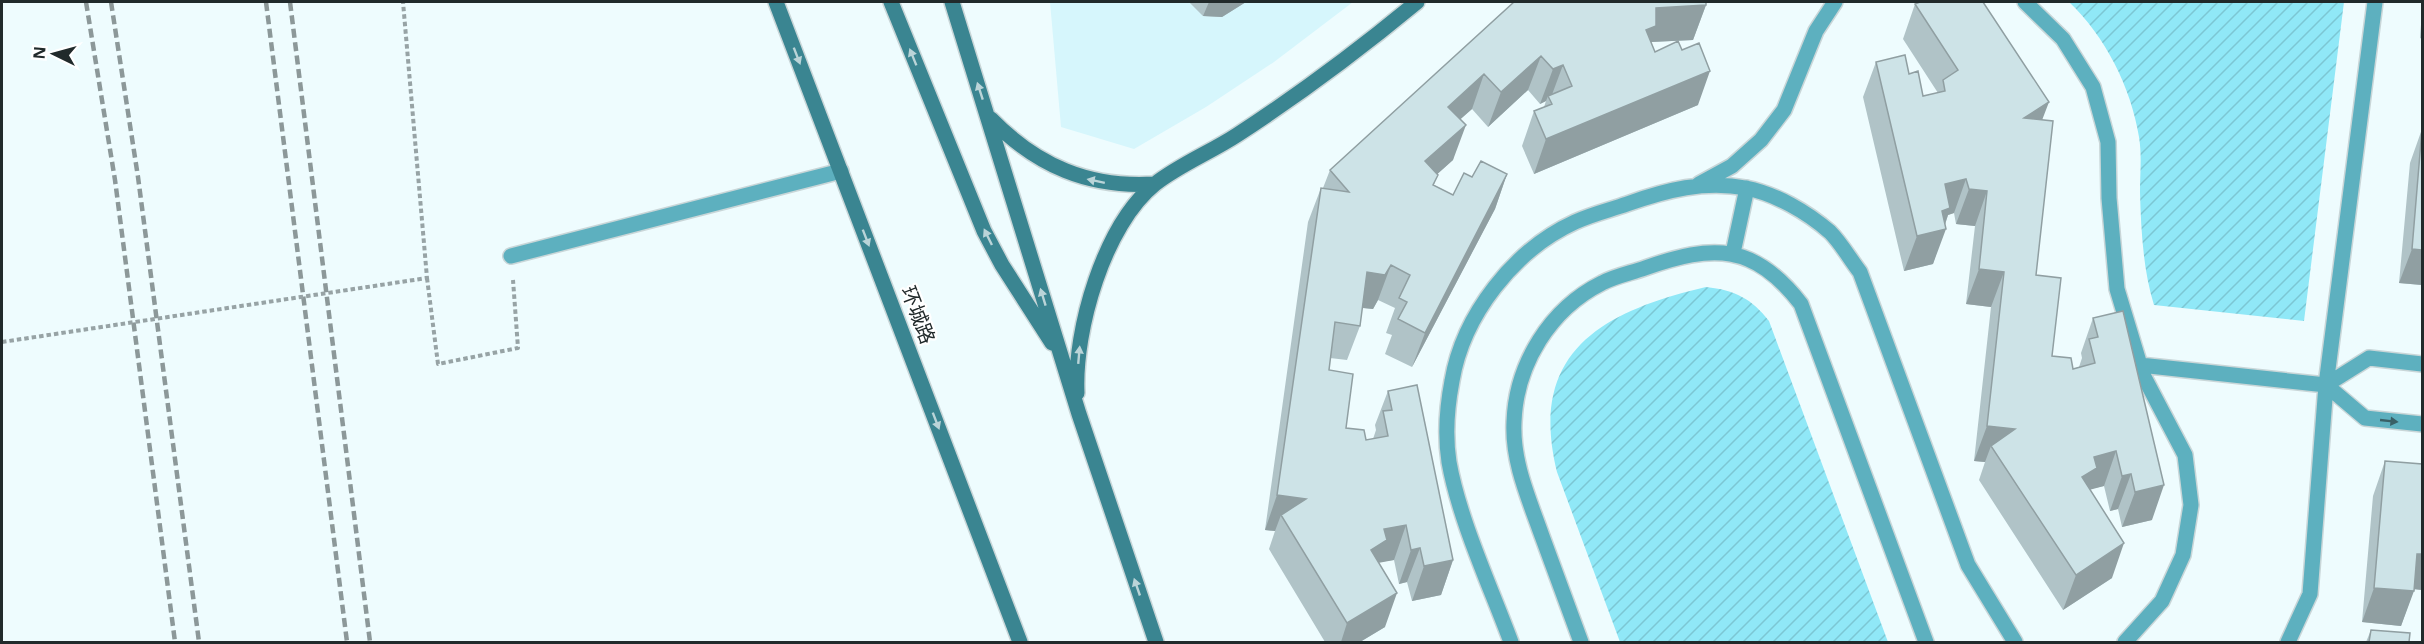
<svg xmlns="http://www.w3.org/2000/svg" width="2424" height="644" font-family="'Noto Sans','Noto Sans SC',sans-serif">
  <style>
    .built { fill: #d6f6fc }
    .garden { fill: url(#garden-furrows) }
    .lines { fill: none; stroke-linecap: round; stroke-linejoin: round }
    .lane-casing { stroke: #c9d6d8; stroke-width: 18 }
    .secondary-casing { stroke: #c9d6d8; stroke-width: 18 }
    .path { stroke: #97a3a5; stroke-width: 4; stroke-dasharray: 4.5 3; stroke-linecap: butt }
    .lane { stroke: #5db0bf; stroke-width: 15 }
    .secondary { stroke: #3a8591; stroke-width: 15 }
    .rail { stroke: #8c9899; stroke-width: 4.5; stroke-dasharray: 9 4.5; stroke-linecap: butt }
    .path-bridge { stroke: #97a3a5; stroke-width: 4; stroke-dasharray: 4.5 3; stroke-linecap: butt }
    .wall { fill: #b0c3c7 }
    .shaded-wall { fill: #909fa2 }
    .building { fill: #cde3e7; stroke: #909fa2; stroke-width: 1.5 }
    .oneway { fill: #bad4d8 }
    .oneway2 { fill: #396066 }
    .labels { text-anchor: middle; stroke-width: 4.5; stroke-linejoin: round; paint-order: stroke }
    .street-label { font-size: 20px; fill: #212a2b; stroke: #fff }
  </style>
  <defs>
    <pattern id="garden-furrows" width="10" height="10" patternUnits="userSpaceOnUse" patternTransform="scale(1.5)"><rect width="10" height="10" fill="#90e8f7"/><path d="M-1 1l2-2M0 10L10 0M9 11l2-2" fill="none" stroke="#7cc7d4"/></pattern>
  </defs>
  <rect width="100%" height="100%" fill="#eefcfe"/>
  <path class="built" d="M1050 2H1353L1274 62 1206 107 1134 149 1061 127Z"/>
  <path class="garden" d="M2069 2H2344L2304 321 2154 305C2143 270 2141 229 2140 192 2140 174 2142 155 2139 137 2131 87 2105 36 2069 2Z
    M1706 287C1735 290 1752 299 1769 321L1888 642H1620L1557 472C1527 351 1604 311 1706 287Z"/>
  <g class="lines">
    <g class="lane-casing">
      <path id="lane" d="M2025 2 2063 39 2093 87 2108 142 2109 198 2117 289 2143 375 2185 455 2191 505 2183 555 2162 601 2125 642
        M1699 184 1732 166 1761 140 1784 110 1816 31 1835 2
        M1733 253 1747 188
        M511 256 841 171
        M2140 365 2326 385 2365 418 2422 424
        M2326 385 2369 358 2422 364
        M1511 642C1491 588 1459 519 1449 462 1445 436 1447 407 1452 381 1463 315 1514 250 1575 222 1592 214 1610 210 1627 204 1666 190 1705 180 1746 188 1776 194 1807 212 1830 232 1841 243 1850 259 1860 272L1968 565 2015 642
        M1581 642C1568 607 1555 571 1542 536 1529 499 1512 462 1514 422 1516 364 1550 309 1602 283 1615 276 1631 273 1645 268 1713 244 1754 243 1801 304L1926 642
        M2288 642 2310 594 2326 385 2375 2"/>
    </g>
    <g class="secondary-casing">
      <path id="secondary" d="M776 2 1020 642
        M891 2 984 231 1002 265 1052 343
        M952 2 1079 414 1156 642
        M991 119C1037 166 1089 188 1154 184
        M1077 393C1074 330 1104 225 1155 184 1179 165 1211 152 1237 135 1300 94 1359 50 1417 2"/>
    </g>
    <path class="path" d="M427 278 438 364 518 348 513 280"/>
    <use href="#lane" class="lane"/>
    <use href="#secondary" class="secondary"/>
    <path class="rail" d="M86 2 115 180 175 642
      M111 2 138 177 199 642
      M266 2 347 642
      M290 2 370 642"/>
    <path class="path-bridge" d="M2 342 427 278 403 2"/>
  </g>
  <path class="wall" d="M1189 2H1246L1222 17 1203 16Z
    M1514 2 1706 5 1693 40 1651 42 1655 52 1698 105 1534 174 1522 146 1534 111 1544 107 1546 101 1540 104 1528 90 1488 127 1472 109 1460 119 1453 160 1437 174 1434 185 1453 195 1472 177 1507 174 1495 209 1412 367 1385 354 1392 335 1386 333 1395 308 1378 300 1373 309 1362 308 1360 326 1347 360 1330 358 1329 370 1346 428 1366 440 1373 439 1376 430 1375 425 1388 391 1453 560 1441 595 1412 601 1407 582 1399 584 1394 560 1379 562 1385 627 1360 642H1325L1269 549 1275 531 1265 530 1308 222 1321 188H1323L1330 170Z
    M1915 4 2042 120 2036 275 2052 356 2073 369 2079 367 2082 358 2081 353 2093 318 2152 520 2122 527 2118 509 2110 511 2104 486 2090 489 2112 578 2063 610 1979 480 1985 462 1974 461 1991 307 1966 304 1975 226 1956 224 1954 213 1948 215 1933 264 1904 271 1863 97 1876 62 1909 74 1923 96 1938 93 1903 39Z
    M2422 11V39L2420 38Z
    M2422 129V285L2399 283 2410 163Z
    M2385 461 2422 496V590L2414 589 2401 626 2362 622 2373 496Z
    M2371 630 2409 642H2366Z"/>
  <path class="shaded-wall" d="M1209 2H1246L1222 17 1203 16Z
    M1706 5 1693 40 1651 42 1646 30 1656 8Z
    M1541 56 1528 90 1488 127 1501 92Z
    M1563 65 1550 100 1548 96 1546 101 1540 104 1553 69Z
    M1710 71 1698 105 1534 174 1546 139Z
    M1484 74 1472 109 1436 141 1448 107Z
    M2049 102 2036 136 2024 118Z
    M1466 125 1453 160 1413 196 1425 161Z
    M1507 174 1495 209 1412 367 1425 333Z
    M1966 179 1954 213 1948 215 1943 230 1946 229 1933 264 1904 271 1917 236 1945 184Z
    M1969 189 1987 191 1975 226 1956 224Z
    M2412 249 2422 250V285L2399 283Z
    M1391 265 1378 300 1373 309 1355 307 1367 272Z
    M1979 269 2004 272 1991 307 1966 304Z
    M1987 426 2015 429 1991 446 1985 462 1974 461Z
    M2116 451 2104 486 2089 490 2082 477 2094 457Z
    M2131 474 2118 509 2110 511 2122 476Z
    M2164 485 2152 520 2122 527 2135 492Z
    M1277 495 1306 499 1281 515 1275 531 1265 530Z
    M1406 525 1394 560 1378 563 1371 550 1384 529Z
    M2124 543 2112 578 2063 610 2076 575Z
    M1420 548 1407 582 1399 584 1411 550Z
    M2417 554H2422V590L2404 588Z
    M1453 560 1441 595 1412 601 1424 566Z
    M2374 588 2414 591 2401 626 2362 622Z
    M1397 593 1385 627 1360 642H1341L1347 623Z"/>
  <path class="building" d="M1514 2H1706V5L1656 8V26L1646 30 1655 52 1678 41 1682 50 1699 43 1710 71 1546 139 1534 111 1552 104 1548 96 1572 86 1563 65 1553 69 1541 56 1501 92 1484 74 1448 107 1466 125 1425 161 1438 175 1433 185 1453 195 1464 173 1472 177 1481 161 1507 174 1425 333 1398 319 1407 302 1399 298 1410 275 1391 265 1385 275 1367 272 1360 326 1335 322 1329 370 1353 374 1346 428 1364 430 1366 440 1388 436 1383 411 1392 410 1388 391 1417 385 1453 560 1424 566 1420 548 1411 550 1406 525 1384 529 1387 540 1371 550 1397 593 1347 623 1281 515 1306 499 1277 495 1321 188 1349 192 1330 170Z
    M1920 2H1983L2049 102 2024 118 2053 121 2036 275 2061 278 2052 356 2071 358 2073 369 2095 363 2089 339 2098 337 2093 318 2123 311 2164 485 2135 492 2131 474 2122 476 2116 451 2094 457 2097 468 2082 477 2124 543 2076 575 1991 446 2015 429 1987 426 2004 272 1979 269 1987 191 1969 189 1966 179 1945 184 1950 208 1942 211 1946 229 1917 236 1876 62 1905 55 1909 74 1918 71 1923 96 1945 91 1943 80 1958 70 1915 4Z
    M2422 129V250L2412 249Z
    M2385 461 2422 464V554H2417L2414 591 2374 588Z
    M2371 630 2410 633 2409 642H2369Z"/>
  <defs><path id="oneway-solid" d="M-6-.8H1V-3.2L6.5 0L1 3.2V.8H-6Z" transform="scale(1.5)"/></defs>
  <g class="oneway">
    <use href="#oneway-solid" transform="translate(797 56) rotate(69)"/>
    <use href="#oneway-solid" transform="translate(913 57) rotate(-112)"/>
    <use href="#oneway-solid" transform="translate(980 91) rotate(-108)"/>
    <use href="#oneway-solid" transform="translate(1096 181) rotate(-168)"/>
    <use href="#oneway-solid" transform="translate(988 237) rotate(-116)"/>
    <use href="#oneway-solid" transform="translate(866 238) rotate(69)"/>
    <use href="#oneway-solid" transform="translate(1043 297) rotate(-107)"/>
    <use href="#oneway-solid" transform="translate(1079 355) rotate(-85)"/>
    <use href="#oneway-solid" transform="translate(936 421) rotate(69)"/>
    <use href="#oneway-solid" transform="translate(1137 587) rotate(-109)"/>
  </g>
  <use class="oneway2" href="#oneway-solid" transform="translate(2389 421) rotate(6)"/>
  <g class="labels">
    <g class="street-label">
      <text transform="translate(918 315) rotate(69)" y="7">环城路</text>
    </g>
  </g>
  <rect width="2424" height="644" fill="none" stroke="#212a2b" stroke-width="6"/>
  <g transform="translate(54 54) rotate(275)" stroke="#ffffff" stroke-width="4.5" paint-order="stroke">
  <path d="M0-4.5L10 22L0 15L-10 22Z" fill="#212a2b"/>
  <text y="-9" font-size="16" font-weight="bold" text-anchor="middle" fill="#212a2b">N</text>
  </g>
</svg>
